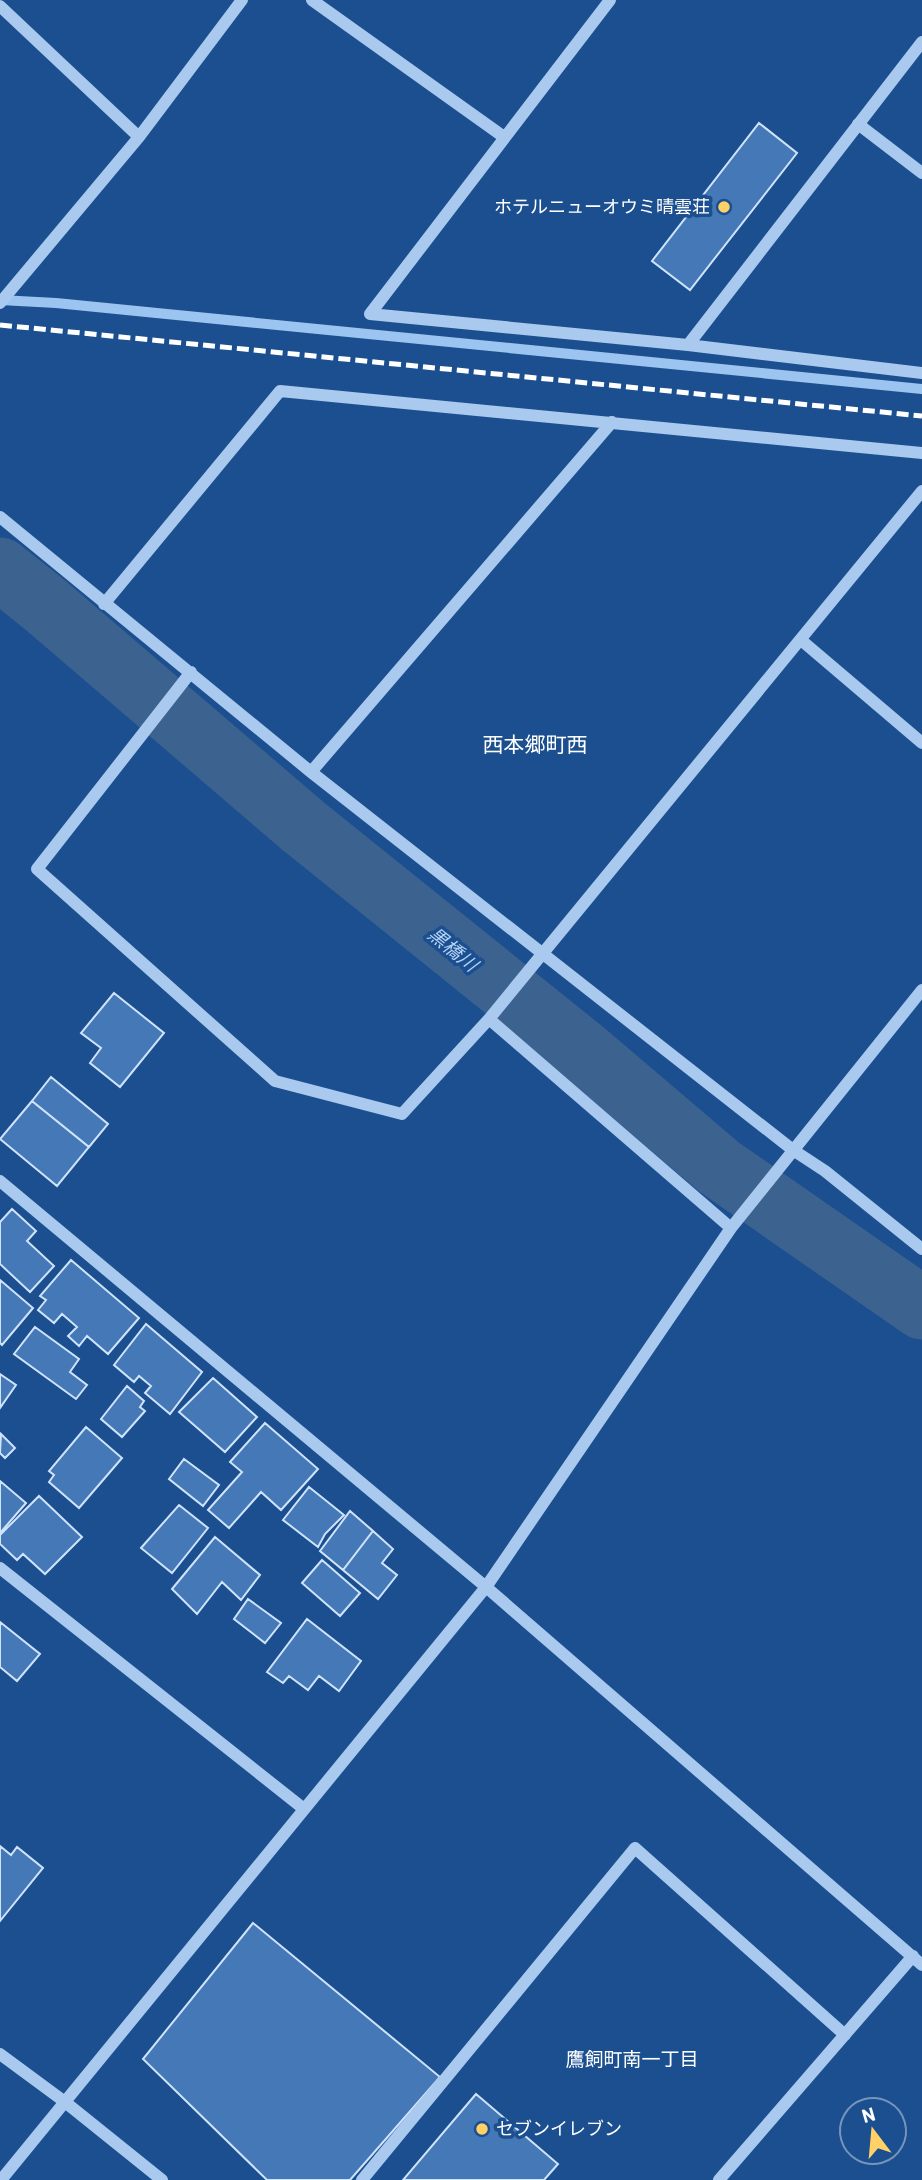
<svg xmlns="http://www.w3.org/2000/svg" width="922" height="2180" font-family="Barlow,'Noto Sans JP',sans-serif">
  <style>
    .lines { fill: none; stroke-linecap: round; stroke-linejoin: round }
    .stream { stroke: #9cc4f0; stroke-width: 10 }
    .river { stroke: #3c6290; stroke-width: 63 }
    .building { fill: #4478b7; stroke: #cfe3fa; stroke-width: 2 }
    .minor { stroke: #a9c9ee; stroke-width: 12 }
    .rail { stroke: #fff; stroke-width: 5; stroke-dasharray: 12 5; stroke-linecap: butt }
    .poi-dot { fill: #ffd166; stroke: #1b4f8f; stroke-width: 2.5 }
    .labels { text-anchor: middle; stroke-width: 7; stroke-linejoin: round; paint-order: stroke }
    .poi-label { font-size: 18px; fill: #fff; stroke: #1b4f8f; text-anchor: end }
    .water-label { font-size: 19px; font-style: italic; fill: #b5d3f5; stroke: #1b4f8f }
    .neighbourhood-label { font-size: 19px; fill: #fff; stroke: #1b4f8f }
    .quarter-label { font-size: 21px; fill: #fff; stroke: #1b4f8f }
  </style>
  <rect width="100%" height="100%" fill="#1b4f8f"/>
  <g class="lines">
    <path class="stream" d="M0 300 56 303 922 389"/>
    <path class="river" d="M0 569 44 604 303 826 584 1052 719 1167 922 1308"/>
  </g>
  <path class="building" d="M759 123 797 153 690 290 652 261Z
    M114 993 164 1033 120 1087 90 1063 101 1048 81 1033Z
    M51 1077 108 1124 89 1147 32 1101Z
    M32 1101 89 1147 57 1186 0 1139Z
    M12 1209 36 1231 27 1241 54 1266 30 1292 0 1264V1222Z
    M71 1260 139 1318 108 1354 87 1336 79 1346 68 1336 77 1327 62 1314 54 1323 38 1310 46 1300 40 1296Z
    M0 1280 33 1308 2 1345 0 1343Z
    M146 1324 202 1372 170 1414 145 1393 151 1386 139 1376 134 1382 114 1365Z
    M35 1327 79 1359 70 1372 87 1385 76 1399 14 1354Z
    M0 1374 16 1385 0 1408Z
    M213 1378 257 1417 225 1452 179 1412Z
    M127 1386 144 1401 140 1407 145 1411 122 1437 101 1419Z
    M265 1423 318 1469 281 1510 261 1492 229 1528 208 1510 242 1472 230 1462Z
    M86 1427 122 1458 79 1508 49 1482 54 1475 49 1471Z
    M1 1434 15 1448 5 1458 0 1453Z
    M184 1459 219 1485 203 1506 169 1479Z
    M0 1481 26 1503 0 1533Z
    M309 1487 344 1515 325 1534 318 1547 283 1520Z
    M39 1496 82 1537 45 1574 23 1554 17 1560 0 1544V1535Z
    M179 1505 208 1528 172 1573 141 1548Z
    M350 1511 373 1531 343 1570 320 1551Z
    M373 1531 393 1549 382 1563 397 1575 378 1599 343 1570Z
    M215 1537 260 1575 241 1600 222 1582 197 1614 172 1589Z
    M322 1560 360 1593 340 1616 302 1583Z
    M248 1599 281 1623 265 1643 234 1619Z
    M307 1619 361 1661 339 1691 319 1676 308 1690 289 1676 283 1683 267 1672Z
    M0 1622 40 1654 17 1681 0 1667Z
    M0 1846 11 1855 17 1847 43 1868 0 1921Z
    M253 1923 440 2077 350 2180H267L143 2059Z
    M476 2094 558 2164 544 2180H403Z"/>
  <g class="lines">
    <path class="minor" d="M312 0 504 137
      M0 6 139 137
      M858 124 922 173
      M0 303 139 137 242 0
      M370 314 688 345 922 373
      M370 314 610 0
      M688 345 922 42
      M0 517 311 772 793 1150 825 1171 922 1249
      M104 604 280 391 922 453
      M801 640 922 743
      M191 672 37 869 275 1081 402 1114 489 1019 922 491
      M311 772 612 422
      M489 1019 731 1228
      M0 1181 486 1587 922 1965
      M0 1568 304 1809
      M0 2054 65 2102 162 2180
      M1 2180 486 1587 731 1228 922 990
      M362 2180 635 1848 845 2035
      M719 2180 913 1956"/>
    <path class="rail" d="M0 325 922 416"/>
  </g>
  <g class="poi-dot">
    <circle cx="724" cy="207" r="7"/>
    <circle cx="482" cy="2129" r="7"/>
  </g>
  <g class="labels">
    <g class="poi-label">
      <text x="710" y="213">ホテルニューオウミ晴雲荘</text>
      <text x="496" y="2135" text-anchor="start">セブンイレブン</text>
    </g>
    <g class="water-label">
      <text transform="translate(453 949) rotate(39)" y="7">黒橋川</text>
    </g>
    <g class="neighbourhood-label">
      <text x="632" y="2066">鷹飼町南一丁目</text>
    </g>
    <g class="quarter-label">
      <text x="535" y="752">西本郷町西</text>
    </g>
  </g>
  <g transform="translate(873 2131) rotate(344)"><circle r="33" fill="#1b4f8f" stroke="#7695bc" stroke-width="2"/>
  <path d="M0-5L12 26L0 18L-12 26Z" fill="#ffd166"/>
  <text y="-10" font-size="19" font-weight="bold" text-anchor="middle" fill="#ffffff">N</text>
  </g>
</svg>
